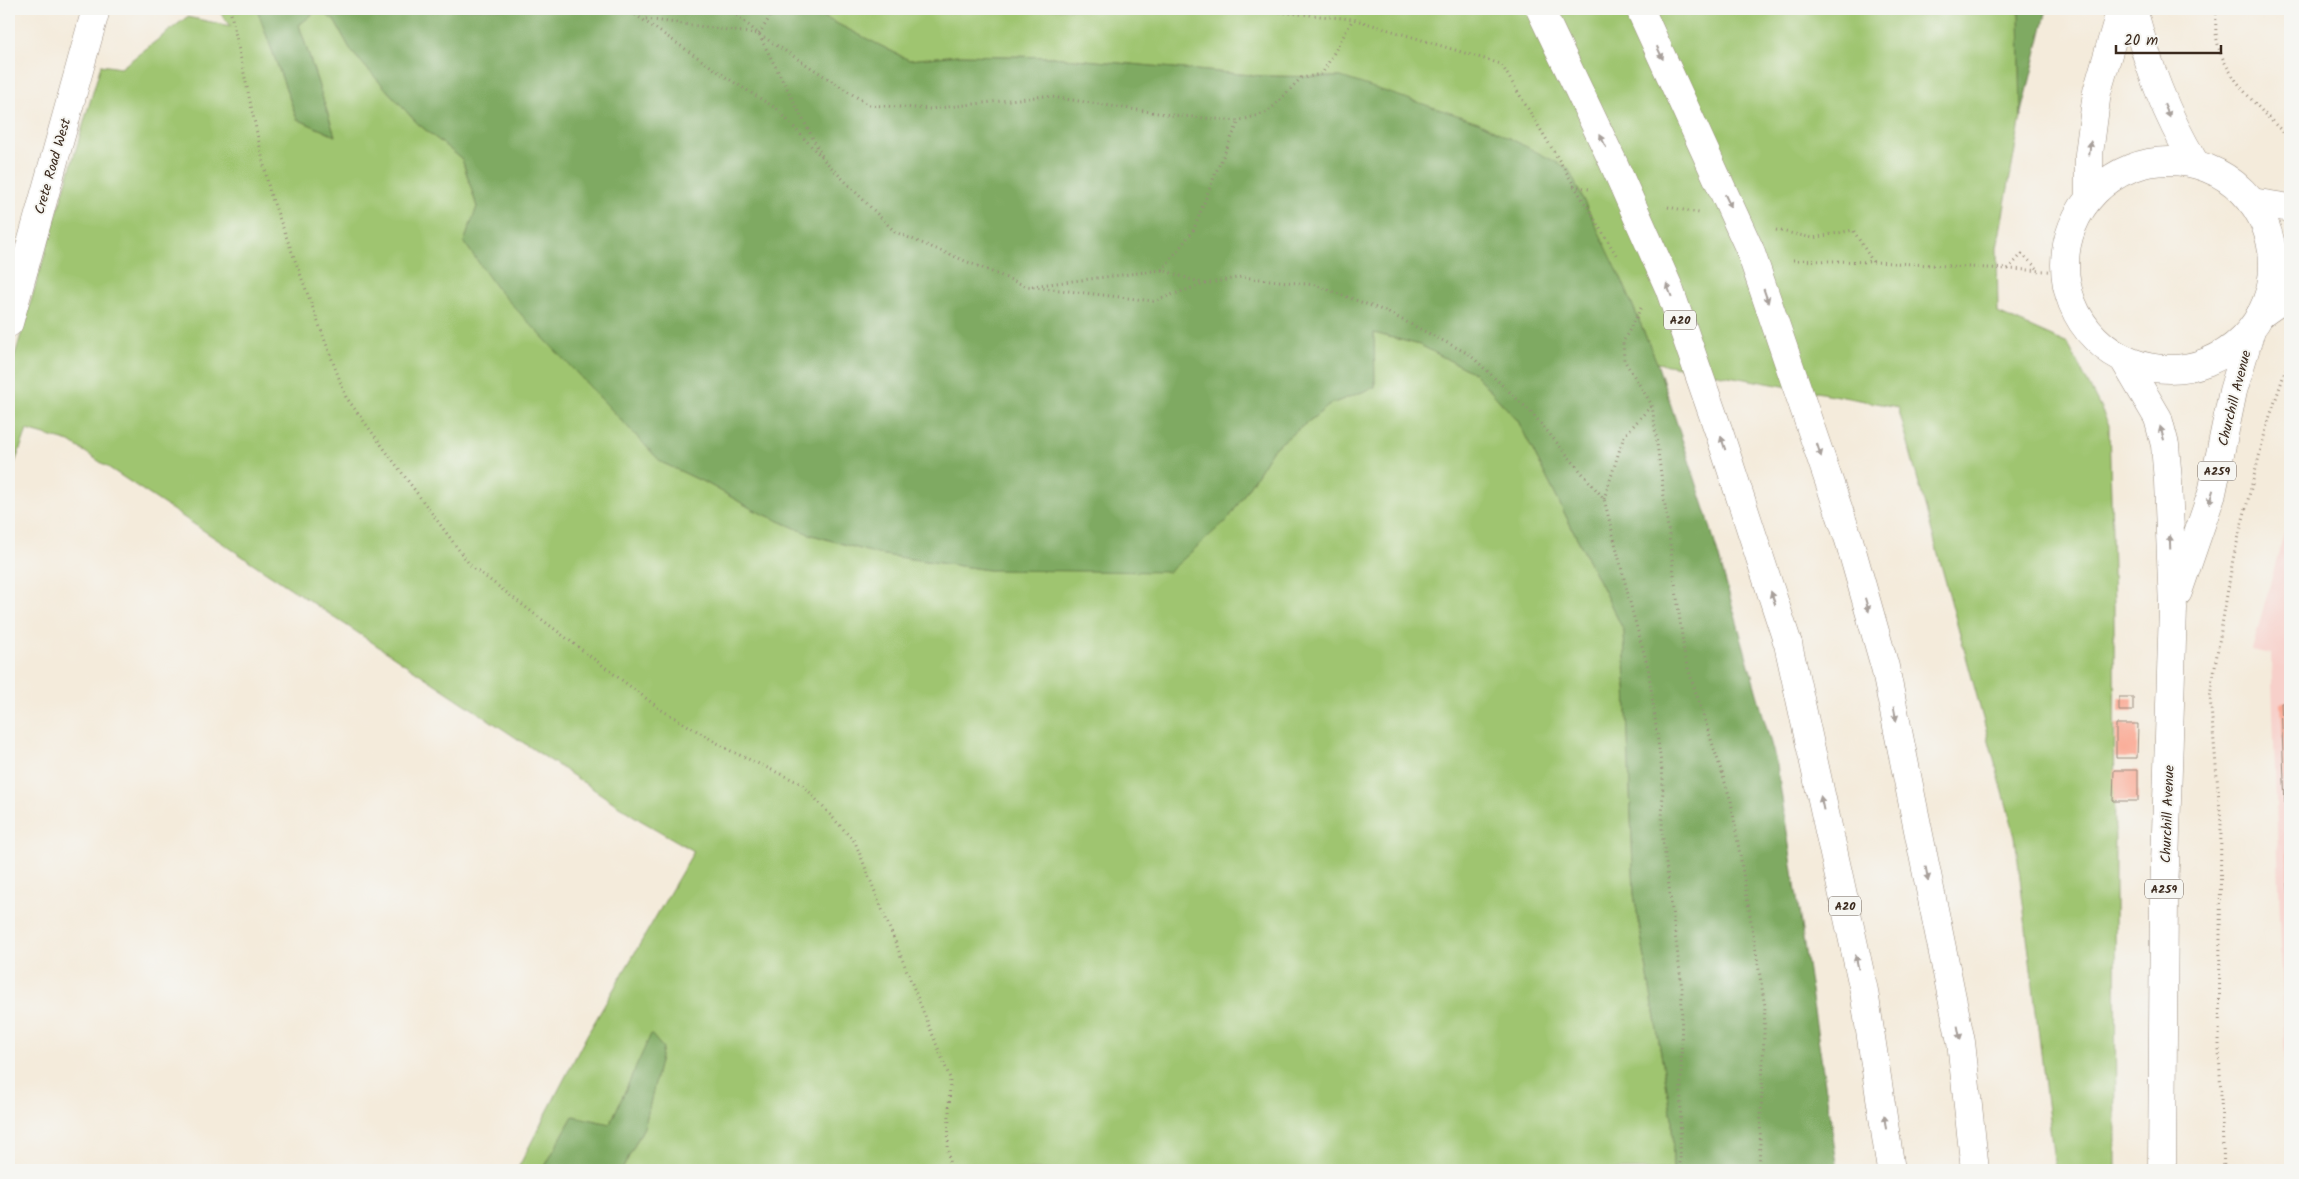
<svg xmlns="http://www.w3.org/2000/svg" width="2299" height="1179" font-family="Kalam,sans-serif">
  <style>
    .built { fill: #f7d0ca }
    .green { fill: #9fc56f; stroke: #6d7846 }
    .forest { fill: #7faa62; stroke: #5d6a40 }
    .building { fill: #faa893 }
    .lines { fill: none; stroke-linecap: round; stroke-linejoin: round }
    .minor-casing { stroke: #988a7c; stroke-width: 29 }
    .tertiary-casing { stroke: #988a7c; stroke-width: 29 }
    .trunk-casing { stroke: #988a7c; stroke-width: 29 }
    .path { stroke: #988a7c; stroke-width: 3; stroke-dasharray: 1 4; stroke-linecap: butt }
    .minor { stroke: #fff; stroke-width: 28 }
    .tertiary { stroke: #fff; stroke-width: 28 }
    .trunk { stroke: #fff; stroke-width: 28 }
    .trunk-bridge-casing { stroke: #988a7c; stroke-width: 29; stroke-linecap: butt }
    .trunk-bridge { stroke: #fff; stroke-width: 28 }
    .oneway { fill: #a79f9a }
    .labels { text-anchor: middle; stroke-width: 4; stroke-linejoin: round; paint-order: stroke }
    .shield { fill: #f6f6f2; stroke: #73675e; stroke-width: 1 }
    .shield-label { font-size: 12px; font-weight: bold; fill: #3b2a1e }
    .street-label { font-size: 14px; fill: #3b2a1e; stroke: #f6f6f2 }
  </style>
  <rect width="100%" height="100%" fill="#f6f6f2"/>
  <filter id="ink" filterUnits="userSpaceOnUse"><feTurbulence type="fractalNoise" baseFrequency=".02" numOctaves="2"/><feDisplacementMap in="SourceGraphic" scale="10" xChannelSelector="R" yChannelSelector="G"/><feConvolveMatrix kernelMatrix="1 2 1 2 8 2 1 2 1" color-interpolation-filters="sRGB"/></filter>
  <filter id="wash" filterUnits="userSpaceOnUse"><feTurbulence type="fractalNoise" baseFrequency=".0096" numOctaves="4" result="noise"/><feDisplacementMap in="SourceGraphic" scale="20" xChannelSelector="R" yChannelSelector="G"/><feGaussianBlur stdDeviation="1.12" result="paint"/><feColorMatrix in="noise" values="0 0 0 0 0 0 0 0 0 0 0 0 0 0 0 0 0 1.4 0 .05"/><feComposite in="paint" operator="in"/></filter>
  <g filter="url(#wash)">
    <rect width="100%" height="100%" fill="#f4ebdb"/>
    <path class="built" d="M2290 511V1126L2287 1122 2271 654 2252 650Z"/>
    <path class="green" d="M217 9H257L297 119 335 136 299 25 318 9 334 20 352 52 417 123 462 159 477 207 464 242 498 289 661 462 710 485 754 510 809 534 877 554 989 570 1229 518 1273 449 1331 404 1375 387 1374 333 1420 345 1474 373 1518 421 1624 631 1634 894 1672 1118 1673 1170H622L645 1125 663 1048 651 1035 610 1124 573 1116 543 1170H517L587 1035 694 851 640 820 70 442 27 430 9 479V375L101 65 121 68 187 17 231 26Z
      M808 9H2019L2021 117 1997 248 1998 313 2068 344 2109 425 2114 606 2116 1170H2055L2015 836 1898 407 1657 363 1621 278 1341 77 1262 76 1052 57 958 55 909 60Z"/>
    <path class="forest" d="M257 9H808L909 60 958 55 1052 57 1262 76 1341 77 1478 122 1568 168 1621 278 1657 363 1707 515 1777 765 1838 1170H1673L1672 1118 1634 894 1624 631 1518 421 1474 373 1420 345 1374 333 1375 387 1331 404 1273 449 1229 518 1169 572 989 570 877 554 809 534 754 510 710 485 661 462 498 290 464 242 477 207 462 159 417 123 352 52 334 20 318 10 299 25 335 136 297 119Z
      M2019 9H2047L2021 117Z
      M651 1034 663 1048 645 1125 622 1170H543L573 1116 610 1124Z"/>
    <g id="blocks">
      <path class="building" d="M2119 697H2133V711H2119Z
        M2290 702V907H2289L2281 703Z
        M2116 724H2138L2137 758H2116Z
        M2114 770H2138V801H2113Z"/>
    </g>
  </g>
  <g filter="url(#ink)">
    <use href="#blocks" fill-opacity="0" stroke="#988a7c" stroke-width="1"/>
    <g class="lines">
      <g class="minor-casing">
        <path id="minor" d="M9 323 96 9"/>
      </g>
      <g class="tertiary-casing">
        <path id="tertiary" d="M2252 202 2290 208
          M2260 315 2290 294"/>
      </g>
      <g class="trunk-casing">
        <path id="trunk" d="M2133 9C2149 67 2164 112 2195 163
          M2065 265a104 104 0 1 1 208 0a104 104 0 1 1-208 0Z
          M2089 197V154L2097 92 2121 9
          M1750 250 1849 540 1885 667 1961 1042 1975 1170
          M2124 360 2158 418 2165 445 2168 481 2173 608 2164 897 2162 1170
          M2178 592 2212 493 2233 391 2251 330
          M1788 644 1864 991 1891 1170"/>
      </g>
      <path class="path" d="M230 9 270 193 346 397 470 565 660 709 729 750 802 784 855 842 950 1078 948 1150 950 1170
        M627 9 732 81 777 109 825 161 895 232 1026 286 1153 301 1204 284 1242 277 1315 285 1385 311 1469 354 1531 412 1604 499 1633 614 1648 667 1663 778 1662 832 1682 988 1680 1170
        M729 9 759 34 869 105 930 109 1045 96 1171 115 1239 121 1268 112 1301 78 1322 74 1353 19
        M1245 9 1353 19 1501 64 1618 258
        M2216 9C2216 19 2215 30 2217 40 2223 76 2265 114 2290 139
        M646 19 758 34
        M759 34 775 9
        M759 35 822 156
        M1573 186 1589 189
        M1668 207 1699 213
        M1776 230 1813 238 1853 230 1873 262
        M1793 260 1873 262 2065 272
        M2008 269 2022 254 2039 270
        M1162 270 1193 231 1216 172 1239 121
        M1032 286 1162 270 1202 283
        M1641 308 1623 342 1624 360 1652 405 1685 659 1731 801 1765 1006 1759 1170
        M1604 499 1624 436 1652 405
        M2224 1170 2219 1049 2221 823 2210 696 2233 559 2267 425 2290 357"/>
      <use href="#minor" class="minor"/>
      <use href="#tertiary" class="tertiary"/>
      <use href="#trunk" class="trunk"/>
      <g class="trunk-bridge-casing">
        <path id="trunk-bridge" d="M1540 9 1613 162 1669 288 1720 435 1788 644
          M1640 9 1750 250"/>
      </g>
      <use href="#trunk-bridge" class="trunk-bridge"/>
    </g>
    <defs><path id="oneway-solid" d="M-6-.8H1V-3.2L6.5 0L1 3.2V.8H-6Z" transform="scale(1.25)"/></defs>
    <g class="oneway">
      <use href="#oneway-solid" transform="translate(1660 53) rotate(65)"/>
      <use href="#oneway-solid" transform="translate(2167 111) rotate(67)"/>
      <use href="#oneway-solid" transform="translate(1603 141) rotate(-115)"/>
      <use href="#oneway-solid" transform="translate(2090 148) rotate(-84)"/>
      <use href="#oneway-solid" transform="translate(1728 201) rotate(65)"/>
      <use href="#oneway-solid" transform="translate(1669 290) rotate(-111)"/>
      <use href="#oneway-solid" transform="translate(1766 296) rotate(71)"/>
      <use href="#oneway-solid" transform="translate(2162 433) rotate(-106)"/>
      <use href="#oneway-solid" transform="translate(1723 443) rotate(-108)"/>
      <use href="#oneway-solid" transform="translate(1819 450) rotate(72)"/>
      <use href="#oneway-solid" transform="translate(2211 497) rotate(107)"/>
      <use href="#oneway-solid" transform="translate(2170 542) rotate(-92)"/>
      <use href="#oneway-solid" transform="translate(1773 598) rotate(-108)"/>
      <use href="#oneway-solid" transform="translate(1867 605) rotate(74)"/>
      <use href="#oneway-solid" transform="translate(1895 714) rotate(79)"/>
      <use href="#oneway-solid" transform="translate(1822 803) rotate(-102)"/>
      <use href="#oneway-solid" transform="translate(1927 874) rotate(79)"/>
      <use href="#oneway-solid" transform="translate(1857 962) rotate(-102)"/>
      <use href="#oneway-solid" transform="translate(1959 1033) rotate(79)"/>
      <use href="#oneway-solid" transform="translate(1885 1122) rotate(-98)"/>
    </g>
  </g>
  <g class="labels">
    <g class="shield">
      <rect x="1664" y="310.5" width="32" height="19" rx="4"/>
      <rect x="2198" y="461.5" width="38" height="19" rx="4"/>
      <rect x="2145" y="879.5" width="38" height="19" rx="4"/>
      <rect x="1829" y="896.5" width="32" height="19" rx="4"/>
    </g>
    <g class="shield-label">
      <text x="1680" y="324">A20</text>
      <text x="2217" y="475">A259</text>
      <text x="2164" y="893">A259</text>
      <text x="1845" y="910">A20</text>
    </g>
    <g class="street-label">
      <text transform="translate(52 166) rotate(-74)" y="5">Crete Road West</text>
      <text transform="translate(2234 398) rotate(-76)" y="5">Churchill Avenue</text>
      <text transform="translate(2167 814) rotate(-88)" y="5">Churchill Avenue</text>
    </g>
  </g>
  <rect width="2299" height="1179" fill="none" stroke="#f6f6f2" stroke-width="30"/>
  <path d="M2116 45v8h105v-8" fill="none" stroke="#3b2a1e" stroke-width="2.5"/>
  <text x="2124" y="45" font-size="15" fill="#3b2a1e" stroke="#f6f6f2" stroke-width="4" paint-order="stroke">20 m</text>
</svg>
